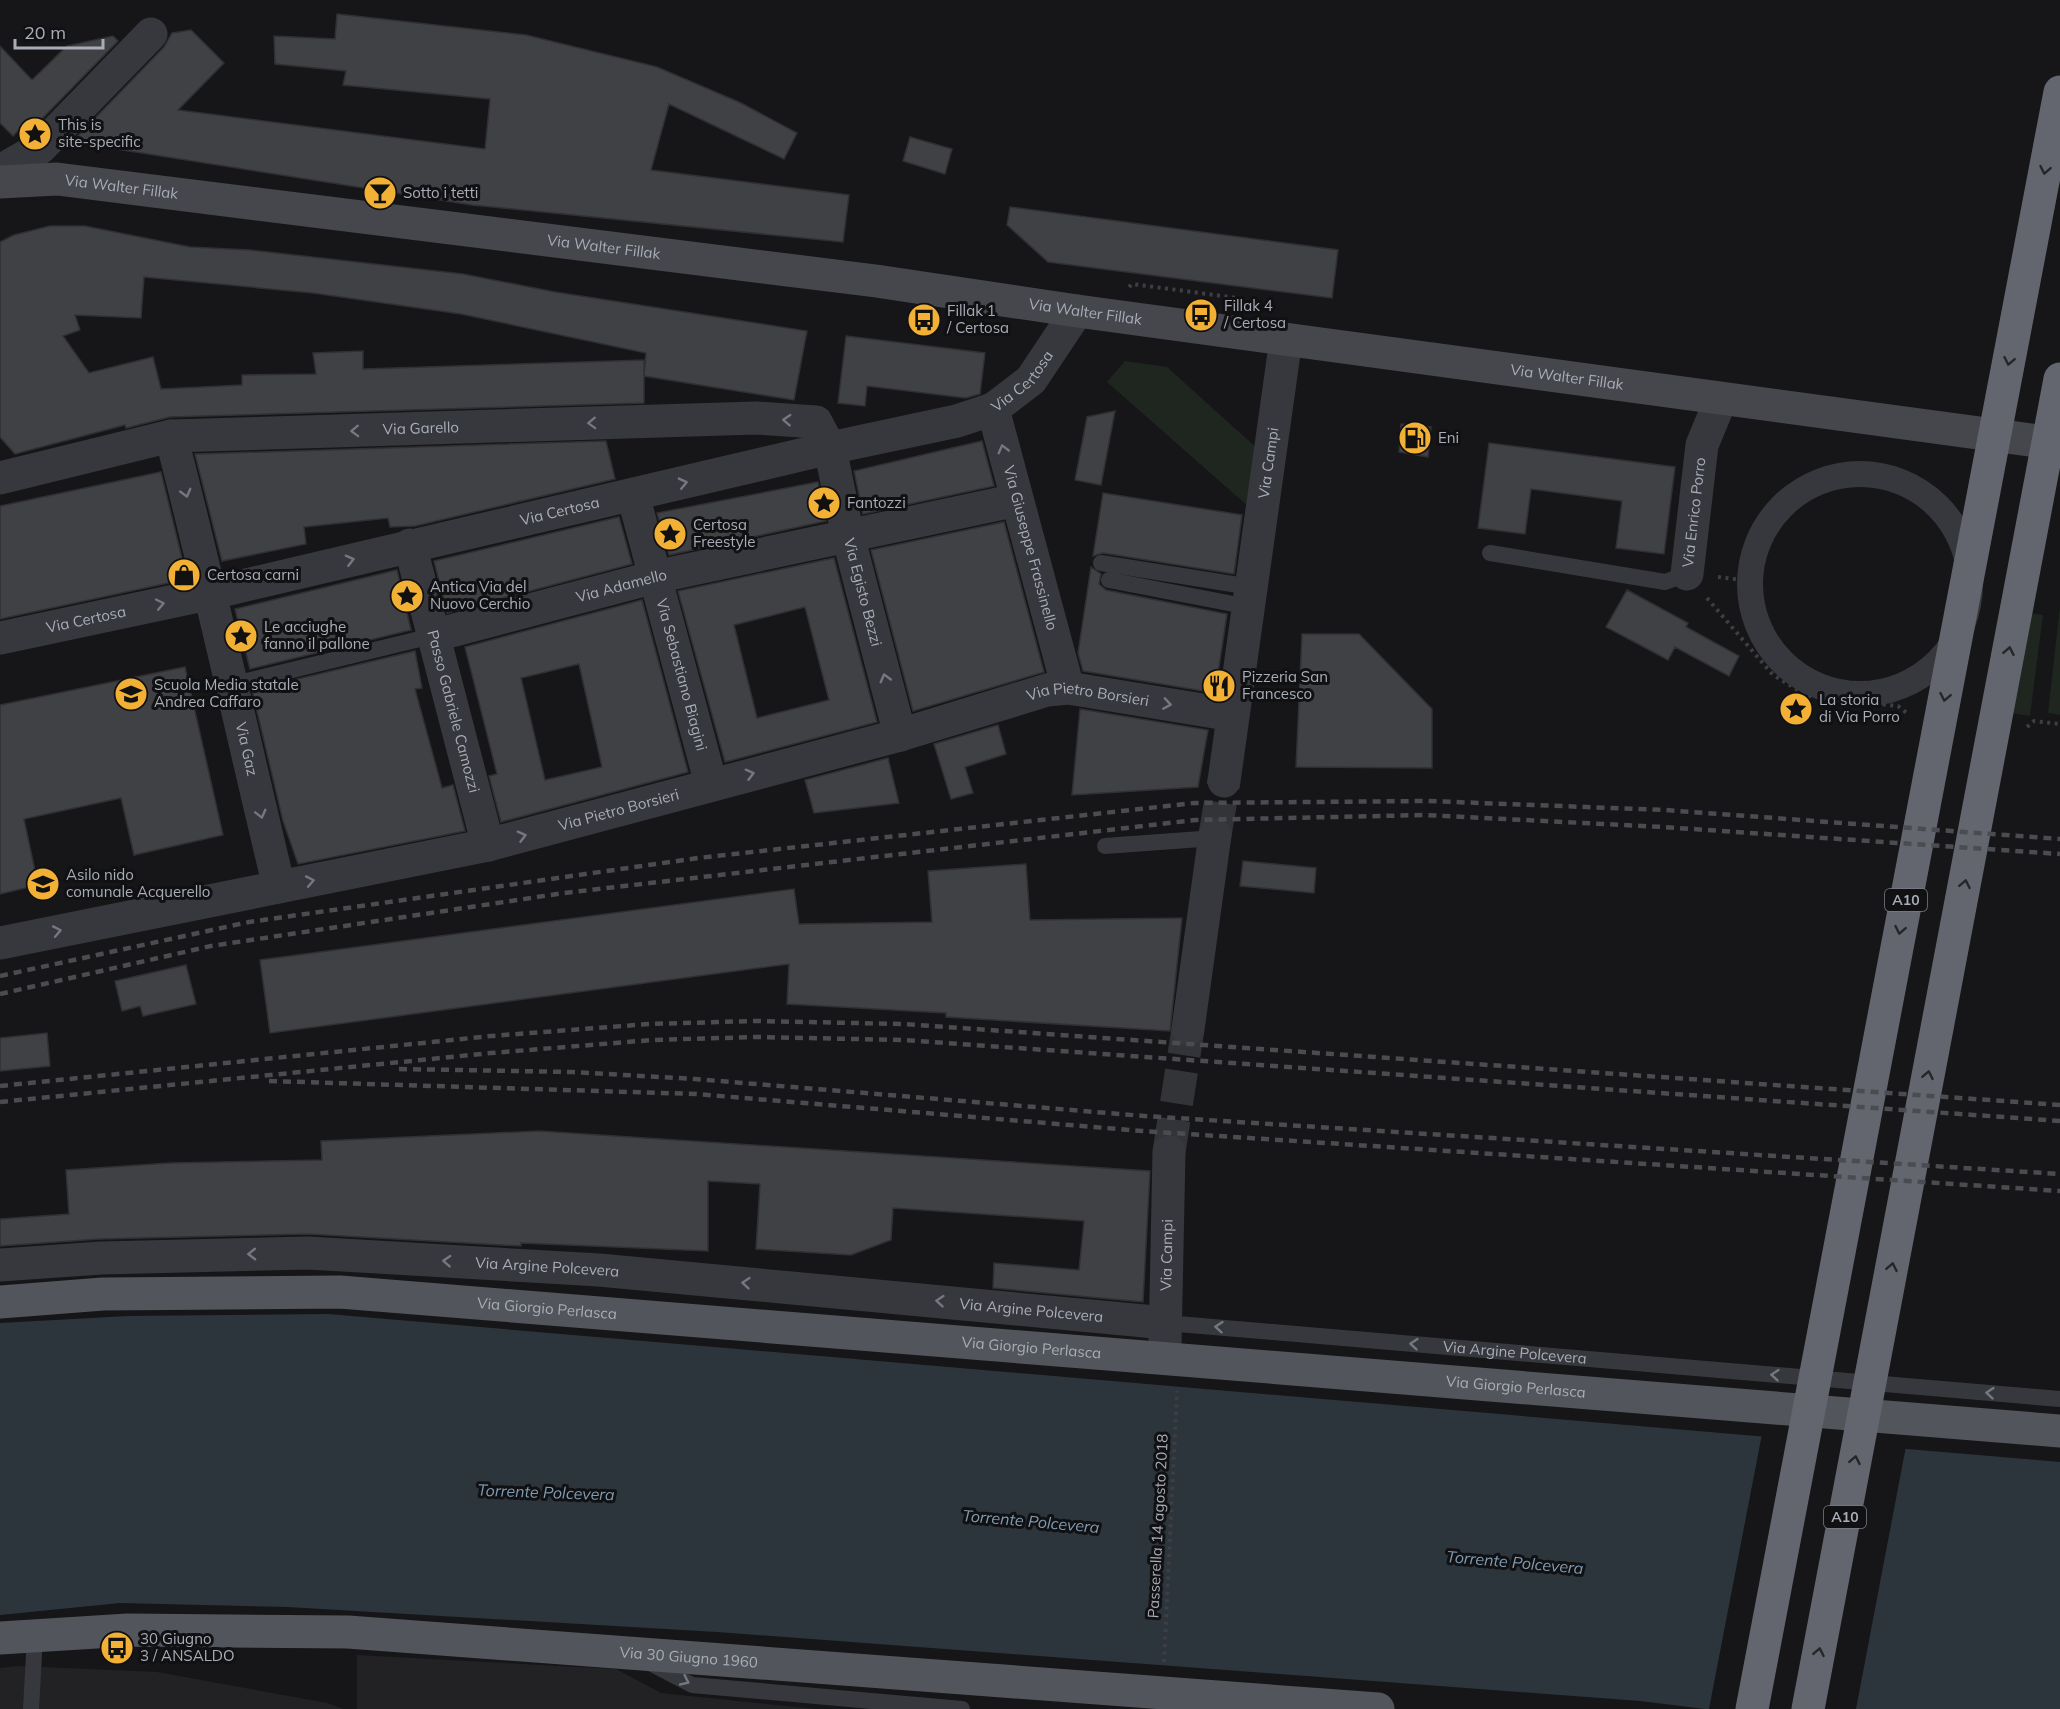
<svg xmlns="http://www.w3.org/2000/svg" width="2060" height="1709" font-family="Mulish,sans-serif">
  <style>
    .built { fill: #222225 }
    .green { fill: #1e261f }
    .water { fill: #2c353c }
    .pier { fill: #161618 }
    .building { fill: #404145; stroke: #303034; stroke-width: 1.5; fill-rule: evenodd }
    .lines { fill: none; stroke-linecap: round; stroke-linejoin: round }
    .minor-tunnel { stroke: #333438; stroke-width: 33; stroke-dasharray: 33 16; stroke-linecap: butt }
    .path { stroke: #3d3f44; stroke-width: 4; stroke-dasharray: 3 4.5; stroke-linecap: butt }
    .service { stroke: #37383d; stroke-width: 16 }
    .pedestrian { stroke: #37383d; stroke-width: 26 }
    .minor { stroke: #37383d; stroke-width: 33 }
    .secondary { stroke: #45474d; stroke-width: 33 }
    .primary { stroke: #53555c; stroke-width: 33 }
    .motorway { stroke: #63666e; stroke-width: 33 }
    .rail { stroke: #4a4c52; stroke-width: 4.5; stroke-dasharray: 8 6; stroke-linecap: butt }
    .oneway { stroke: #26262a }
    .oneway2 { stroke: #757881 }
    .labels { text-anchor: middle; stroke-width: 6; stroke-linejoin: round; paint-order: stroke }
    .shield { fill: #111113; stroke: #7b7e86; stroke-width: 1.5 }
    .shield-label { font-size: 14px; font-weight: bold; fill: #a8adb8 }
    .poi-label { font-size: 15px; fill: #a8adb8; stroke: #111113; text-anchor: start }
    .street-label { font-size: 15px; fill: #a8adb8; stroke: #111113 }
    .water-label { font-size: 16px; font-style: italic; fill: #7f9bb3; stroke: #111113 }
  </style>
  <rect width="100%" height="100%" fill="#161618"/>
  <path class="built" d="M357 1655 616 1669 661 1693 816 1709H357Z
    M19 1666 157 1672 327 1703 343 1709H0V1668Z"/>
  <path class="green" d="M1125 361 1167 367 1259 450 1250 508 1107 382Z
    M2060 606V715L2048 713Z
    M2004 610 2043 615 2030 716 1990 710Z"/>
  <path class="water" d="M328 1314 2060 1462V1709H1705L1640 1701 717 1632 287 1607 120 1603 0 1615V1323L128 1316Z"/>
  <path class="pier" d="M1762 1434 1906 1446 1856 1709H1709Z"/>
  <path class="building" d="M337 14 526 35 657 67 741 103 797 133 784 159 669 104 651 170 849 195 843 242 472 205 72 142 164 47 172 33 191 30 224 63 178 110 485 149 490 99 343 85 346 71 275 64 274 36 335 39Z
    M113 36 118 41 28 133 21 128 13 136 0 123V46L32 80 67 46Z
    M910 137 952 149 945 174 903 161Z
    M1010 207 1338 250 1332 298 1048 262 1007 225Z
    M50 226H85L190 247 250 250 463 274 555 292 807 331 794 400 644 376 646 353 461 314 313 293 144 277 141 318 75 315 80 330 63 336 89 373 153 357 161 389 242 385V375L316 374 313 353 363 351V369L644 360V403L170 417 126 428 125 425 15 454 0 437V242L14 235Z
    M846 336 985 353 980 394 966 398 867 386 865 406 838 403Z
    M1115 411 1101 485 1075 480 1087 417Z
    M1401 424 1431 427 1428 457 1399 452Z
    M606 441 615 479 415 526 390 527 388 518 304 527 306 544 222 561 195 454Z
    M982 441 994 486 863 514 854 471Z
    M1489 443 1675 467 1664 554 1616 548 1622 501 1531 489 1525 534 1478 528Z
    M161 472 187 579 0 619V506Z
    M818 482 826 521 669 555 657 513Z
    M1103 493 1242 515 1234 574 1103 553 1093 556Z
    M619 517 632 564 447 613 434 561Z
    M1004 522 1044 672 913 711 871 550Z
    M834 558 877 722 725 762 678 591ZM805 607 829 700 757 718 734 625Z
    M1091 567 1101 574 1099 584 1106 590 1227 614 1215 693 1083 671 1078 653Z
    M397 570 411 630 250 669 235 609Z
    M1627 590 1688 623 1686 627 1739 656 1729 676 1675 647 1668 660 1606 627Z
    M642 600 688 772 501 822 489 776 497 774 465 647ZM579 664 602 767 545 780 521 678Z
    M1302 634H1359L1432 709V768L1296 767Z
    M415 651 422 688 415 689 442 788 453 785 465 831 298 864 283 821 252 690Z
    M185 667 223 835 134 855 121 798 24 819 38 885 0 894V705Z
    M1080 709 1208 730 1198 787 1072 795Z
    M998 725 1006 754 965 767 973 793 951 799 934 744Z
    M888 758 899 803 814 813 805 780Z
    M1243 861 1316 868 1314 893 1240 886Z
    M1026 864 1030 920 1182 918 1170 1031 946 1017V1013L787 1004 789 964 270 1033 260 960 794 889 799 924 932 922 928 871Z
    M186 965 196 1004 143 1016 140 1006 122 1011 115 981Z
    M47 1033 50 1066 0 1071V1038Z
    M539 1131 1150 1171 1143 1302 993 1288 994 1263 1079 1270 1084 1221 893 1208 891 1240 851 1255 756 1249 760 1184 708 1181V1251L521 1243V1246L308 1234 100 1239 0 1246V1219L69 1214 66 1170 170 1163 322 1160 321 1141Z"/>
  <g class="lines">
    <path class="minor-tunnel" d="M1215 835 1224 781
      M1169 1152 1188 1029"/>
    <path class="path" d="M1129 287 1132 284 1245 299
      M1718 577 1750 581
      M1707 598 1773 675 1808 696 1898 706 1909 715
      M2027 727 2034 721 2060 724
      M1164 1662 1177 1391"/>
    <g class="service">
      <path d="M1490 553 1665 582 1687 574"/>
      <path d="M1101 563 1251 587"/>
      <path d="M1109 580 1249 607"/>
      <path d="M230 685 432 636"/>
      <path d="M1105 846 1215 838"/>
      <path id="s1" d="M1166 1323 2060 1399"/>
      <path d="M648 1662 692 1685 962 1709"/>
      <path d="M31 1709 35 1636"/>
    </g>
    <path class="pedestrian" d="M1750 584a110 110 0 1 1 220 0a110 110 0 1 1-220 0Z"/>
    <g class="minor">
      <path d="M0 171 40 148 151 34"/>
      <path id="s2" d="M993 409 1068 688"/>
      <path id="s3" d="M171 436C210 586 243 737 279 887"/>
      <path id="s4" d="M0 478 171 436 756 418 816 422 830 448 848 536 900 735"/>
      <path id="s5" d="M633 495 711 784"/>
      <path id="s6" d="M410 545 488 845"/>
      <path id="s7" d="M1687 574 1702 445 1721 399"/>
      <path id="s8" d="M432 636 655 577 1017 500"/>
      <path id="s9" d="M0 638 212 593 830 448 957 421 993 409 1031 380 1077 311"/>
      <path id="s10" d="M1224 781 1286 339"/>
      <path id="s11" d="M0 943 488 845 900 735 1047 690 1068 688 1233 715"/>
      <path d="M1188 1029 1215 835"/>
      <path id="s12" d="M0 1265 101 1258 308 1253 599 1270 1166 1323"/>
      <path id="s13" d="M1165 1345 1169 1152"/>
    </g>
    <path class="secondary" id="s14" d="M0 182 57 179 876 281 1077 311 2060 444"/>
    <g class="primary">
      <path id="s15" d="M0 1302 103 1294 340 1292 2060 1431"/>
      <path id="s16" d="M0 1638 128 1630 348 1632 1378 1709"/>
    </g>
    <path class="motorway" d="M1752 1709 2060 92
      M1808 1709 2060 379"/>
    <path class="rail" d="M0 976 249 922 698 858 1194 803 1428 801 1665 810 2060 839
      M0 994 211 946 564 893 1195 820 1425 815 1663 827 2060 854
      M399 1069 572 1072 695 1079 1144 1116 2060 1174
      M269 1081 696 1094 1142 1131 2060 1191
      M0 1086 491 1036 649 1024 755 1021 904 1024 2060 1105
      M0 1102 491 1053 652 1040 756 1037 903 1040 2060 1121"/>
  </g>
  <defs><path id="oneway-chevron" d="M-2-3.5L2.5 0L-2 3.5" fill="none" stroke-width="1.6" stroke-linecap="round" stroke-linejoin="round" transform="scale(1.5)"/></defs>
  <g class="oneway">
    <use href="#oneway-chevron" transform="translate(2045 170) rotate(101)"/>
    <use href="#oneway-chevron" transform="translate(2009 361) rotate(101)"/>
    <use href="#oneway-chevron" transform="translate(2009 651) rotate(-79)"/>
    <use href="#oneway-chevron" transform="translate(1945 697) rotate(101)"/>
    <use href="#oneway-chevron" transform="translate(1965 884) rotate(-79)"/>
    <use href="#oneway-chevron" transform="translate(1900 930) rotate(101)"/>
    <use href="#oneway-chevron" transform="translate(1928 1075) rotate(-79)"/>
    <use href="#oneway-chevron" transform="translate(1892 1267) rotate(-79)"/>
    <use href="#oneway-chevron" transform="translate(1855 1460) rotate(-79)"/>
    <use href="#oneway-chevron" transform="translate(1819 1652) rotate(-79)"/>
  </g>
  <g class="oneway2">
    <use href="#oneway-chevron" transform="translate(787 420) rotate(-177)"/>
    <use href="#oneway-chevron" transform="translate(592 423) rotate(178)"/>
    <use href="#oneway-chevron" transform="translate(355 431) rotate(178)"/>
    <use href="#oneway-chevron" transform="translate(1003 449) rotate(-105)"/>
    <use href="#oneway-chevron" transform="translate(683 483) rotate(-13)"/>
    <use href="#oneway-chevron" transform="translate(186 493) rotate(75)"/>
    <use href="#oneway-chevron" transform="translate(350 560) rotate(-14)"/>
    <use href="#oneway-chevron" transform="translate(160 604) rotate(-12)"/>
    <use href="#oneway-chevron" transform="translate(885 678) rotate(-105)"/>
    <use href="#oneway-chevron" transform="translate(1167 704) rotate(9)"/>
    <use href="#oneway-chevron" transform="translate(750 774) rotate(-15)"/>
    <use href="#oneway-chevron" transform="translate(261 814) rotate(76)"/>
    <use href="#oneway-chevron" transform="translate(522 836) rotate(-15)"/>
    <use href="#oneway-chevron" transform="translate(310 881) rotate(-11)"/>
    <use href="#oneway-chevron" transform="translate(57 931) rotate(-11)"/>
    <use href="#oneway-chevron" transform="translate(252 1254) rotate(179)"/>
    <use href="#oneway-chevron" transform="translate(447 1261) rotate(-177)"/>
    <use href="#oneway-chevron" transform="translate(746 1283) rotate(-175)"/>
    <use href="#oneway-chevron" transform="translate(940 1301) rotate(-175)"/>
    <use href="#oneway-chevron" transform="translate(1219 1327) rotate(-175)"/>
    <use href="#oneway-chevron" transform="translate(1414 1344) rotate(-175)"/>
    <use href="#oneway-chevron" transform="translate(1775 1375) rotate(-175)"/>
    <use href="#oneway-chevron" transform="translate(1990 1393) rotate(-175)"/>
    <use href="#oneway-chevron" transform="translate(685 1681) rotate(25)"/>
  </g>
  <defs>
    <g id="sight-disc" transform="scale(1.725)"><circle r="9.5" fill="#f2b134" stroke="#111113"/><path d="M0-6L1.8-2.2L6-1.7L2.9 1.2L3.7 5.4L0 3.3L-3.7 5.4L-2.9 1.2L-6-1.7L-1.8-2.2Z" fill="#111"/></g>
    <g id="bar-disc" transform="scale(1.725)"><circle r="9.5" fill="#f2b134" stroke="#111113"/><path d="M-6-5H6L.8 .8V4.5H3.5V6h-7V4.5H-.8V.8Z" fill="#111"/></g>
    <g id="bus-disc" transform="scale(1.725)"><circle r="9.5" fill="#f2b134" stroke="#111113"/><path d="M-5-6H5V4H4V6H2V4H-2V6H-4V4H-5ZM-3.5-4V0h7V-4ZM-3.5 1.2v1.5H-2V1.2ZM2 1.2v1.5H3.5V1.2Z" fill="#111"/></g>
    <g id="fuel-disc" transform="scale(1.725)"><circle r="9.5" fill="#f2b134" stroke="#111113"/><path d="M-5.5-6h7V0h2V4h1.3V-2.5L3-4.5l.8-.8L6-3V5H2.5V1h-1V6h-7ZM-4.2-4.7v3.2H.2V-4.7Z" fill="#111"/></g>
    <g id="shop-disc" transform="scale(1.725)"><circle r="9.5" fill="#f2b134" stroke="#111113"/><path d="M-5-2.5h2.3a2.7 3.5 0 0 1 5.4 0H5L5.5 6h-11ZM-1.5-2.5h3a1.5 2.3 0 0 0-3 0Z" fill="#111"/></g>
    <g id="restaurant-disc" transform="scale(1.725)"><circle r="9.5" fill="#f2b134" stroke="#111113"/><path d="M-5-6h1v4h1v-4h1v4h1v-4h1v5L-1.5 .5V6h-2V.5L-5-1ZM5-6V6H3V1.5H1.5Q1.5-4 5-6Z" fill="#111"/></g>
    <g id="school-disc" transform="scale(1.725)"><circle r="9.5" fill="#f2b134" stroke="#111113"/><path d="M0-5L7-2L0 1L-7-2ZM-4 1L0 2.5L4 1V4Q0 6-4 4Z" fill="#111"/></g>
  </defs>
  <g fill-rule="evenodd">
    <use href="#sight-disc" x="35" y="134"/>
    <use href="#bar-disc" x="380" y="193"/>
    <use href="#bus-disc" x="1201" y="315"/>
    <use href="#bus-disc" x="924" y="320"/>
    <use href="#fuel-disc" x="1415" y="438"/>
    <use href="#sight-disc" x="824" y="503"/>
    <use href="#sight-disc" x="670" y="534"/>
    <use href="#shop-disc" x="184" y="575"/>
    <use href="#sight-disc" x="407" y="596"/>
    <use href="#sight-disc" x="241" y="636"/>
    <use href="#restaurant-disc" x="1219" y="686"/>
    <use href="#school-disc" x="131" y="694"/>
    <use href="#sight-disc" x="1796" y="709"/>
    <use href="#school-disc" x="43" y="884"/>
    <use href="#bus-disc" x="117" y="1648"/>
  </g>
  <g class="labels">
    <g class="shield">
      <rect x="1885" y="889" width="42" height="22" rx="4.5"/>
      <rect x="1824" y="1506" width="42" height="22" rx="4.5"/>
    </g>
    <g class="shield-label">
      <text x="1906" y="905">A10</text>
      <text x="1845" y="1522">A10</text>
    </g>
    <g class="poi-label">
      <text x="58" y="130">This is<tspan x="58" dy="17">site-specific</tspan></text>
      <text x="403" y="198">Sotto i tetti</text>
      <text x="1224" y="311">Fillak 4<tspan x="1224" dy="17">/ Certosa</tspan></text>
      <text x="947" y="316">Fillak 1<tspan x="947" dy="17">/ Certosa</tspan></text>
      <text x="1438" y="443">Eni</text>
      <text x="847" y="508">Fantozzi</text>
      <text x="693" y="530">Certosa<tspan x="693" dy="17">Freestyle</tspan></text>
      <text x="207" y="580">Certosa carni</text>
      <text x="430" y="592">Antica Via del<tspan x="430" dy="17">Nuovo Cerchio</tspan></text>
      <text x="264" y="632">Le acciughe<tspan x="264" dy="17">fanno il pallone</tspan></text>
      <text x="1242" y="682">Pizzeria San<tspan x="1242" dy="17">Francesco</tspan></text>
      <text x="154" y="690">Scuola Media statale<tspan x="154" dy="17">Andrea Caffaro</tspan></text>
      <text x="1819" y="705">La storia<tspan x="1819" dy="17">di Via Porro</tspan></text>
      <text x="66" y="880">Asilo nido<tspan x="66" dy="17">comunale Acquerello</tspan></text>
      <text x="140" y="1644">30 Giugno<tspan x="140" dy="17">3 / ANSALDO</tspan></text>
    </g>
    <g class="street-label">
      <text dy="5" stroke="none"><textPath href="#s14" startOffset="122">Via Walter Fillak</textPath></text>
      <text dy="5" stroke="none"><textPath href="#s14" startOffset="608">Via Walter Fillak</textPath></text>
      <text dy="5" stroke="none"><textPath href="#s14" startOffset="1094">Via Walter Fillak</textPath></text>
      <text dy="5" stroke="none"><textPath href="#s14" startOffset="1580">Via Walter Fillak</textPath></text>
      <text dy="5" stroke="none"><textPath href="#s9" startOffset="1060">Via Certosa</textPath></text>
      <text dy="5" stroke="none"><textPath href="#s4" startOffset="426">Via Garello</textPath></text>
      <text dy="5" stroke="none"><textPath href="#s10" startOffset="321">Via Campi</textPath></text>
      <text dy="5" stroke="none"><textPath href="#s9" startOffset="574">Via Certosa</textPath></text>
      <text dy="5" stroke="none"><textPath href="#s7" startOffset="62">Via Enrico Porro</textPath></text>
      <text dy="5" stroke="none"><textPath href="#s2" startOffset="144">Via Giuseppe Frassinello</textPath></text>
      <text dy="5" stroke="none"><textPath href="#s8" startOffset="196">Via Adamello</textPath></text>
      <text dy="5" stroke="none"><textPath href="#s4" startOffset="999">Via Egisto Bezzi</textPath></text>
      <text dy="5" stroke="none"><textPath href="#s9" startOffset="88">Via Certosa</textPath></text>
      <text dy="5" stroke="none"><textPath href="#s5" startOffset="186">Via Sebastiano Biagini</textPath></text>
      <text dy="5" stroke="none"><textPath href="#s11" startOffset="1119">Via Pietro Borsieri</textPath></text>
      <text dy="5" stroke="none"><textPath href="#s6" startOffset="172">Passo Gabriele Camozzi</textPath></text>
      <text dy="5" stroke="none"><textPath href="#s3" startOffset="322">Via Gaz</textPath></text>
      <text dy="5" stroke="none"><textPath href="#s11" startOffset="633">Via Pietro Borsieri</textPath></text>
      <text dy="5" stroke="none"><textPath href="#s13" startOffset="90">Via Campi</textPath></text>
      <text dy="5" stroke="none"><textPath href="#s12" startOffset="548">Via Argine Polcevera</textPath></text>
      <text dy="5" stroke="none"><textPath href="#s15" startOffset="548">Via Giorgio Perlasca</textPath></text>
      <text dy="5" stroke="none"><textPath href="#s12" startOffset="1034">Via Argine Polcevera</textPath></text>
      <text dy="5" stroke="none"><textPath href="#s15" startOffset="1034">Via Giorgio Perlasca</textPath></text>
      <text dy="5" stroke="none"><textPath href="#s1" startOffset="350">Via Argine Polcevera</textPath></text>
      <text dy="5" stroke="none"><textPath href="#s15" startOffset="1520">Via Giorgio Perlasca</textPath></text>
      <text transform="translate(1158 1526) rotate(-87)" y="5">Passerella 14 agosto 2018</text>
      <text dy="5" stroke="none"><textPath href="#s16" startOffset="690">Via 30 Giugno 1960</textPath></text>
    </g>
    <g class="water-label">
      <text transform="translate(546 1492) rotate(2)" y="6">Torrente Polcevera</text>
      <text transform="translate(1031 1521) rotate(5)" y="6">Torrente Polcevera</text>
      <text transform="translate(1515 1562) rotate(5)" y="6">Torrente Polcevera</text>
    </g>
  </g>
  <path d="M15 39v9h88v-9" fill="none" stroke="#a8adb8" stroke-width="3"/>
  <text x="24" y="39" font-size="18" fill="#a8adb8" stroke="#111113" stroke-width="4.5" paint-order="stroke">20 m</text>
</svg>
